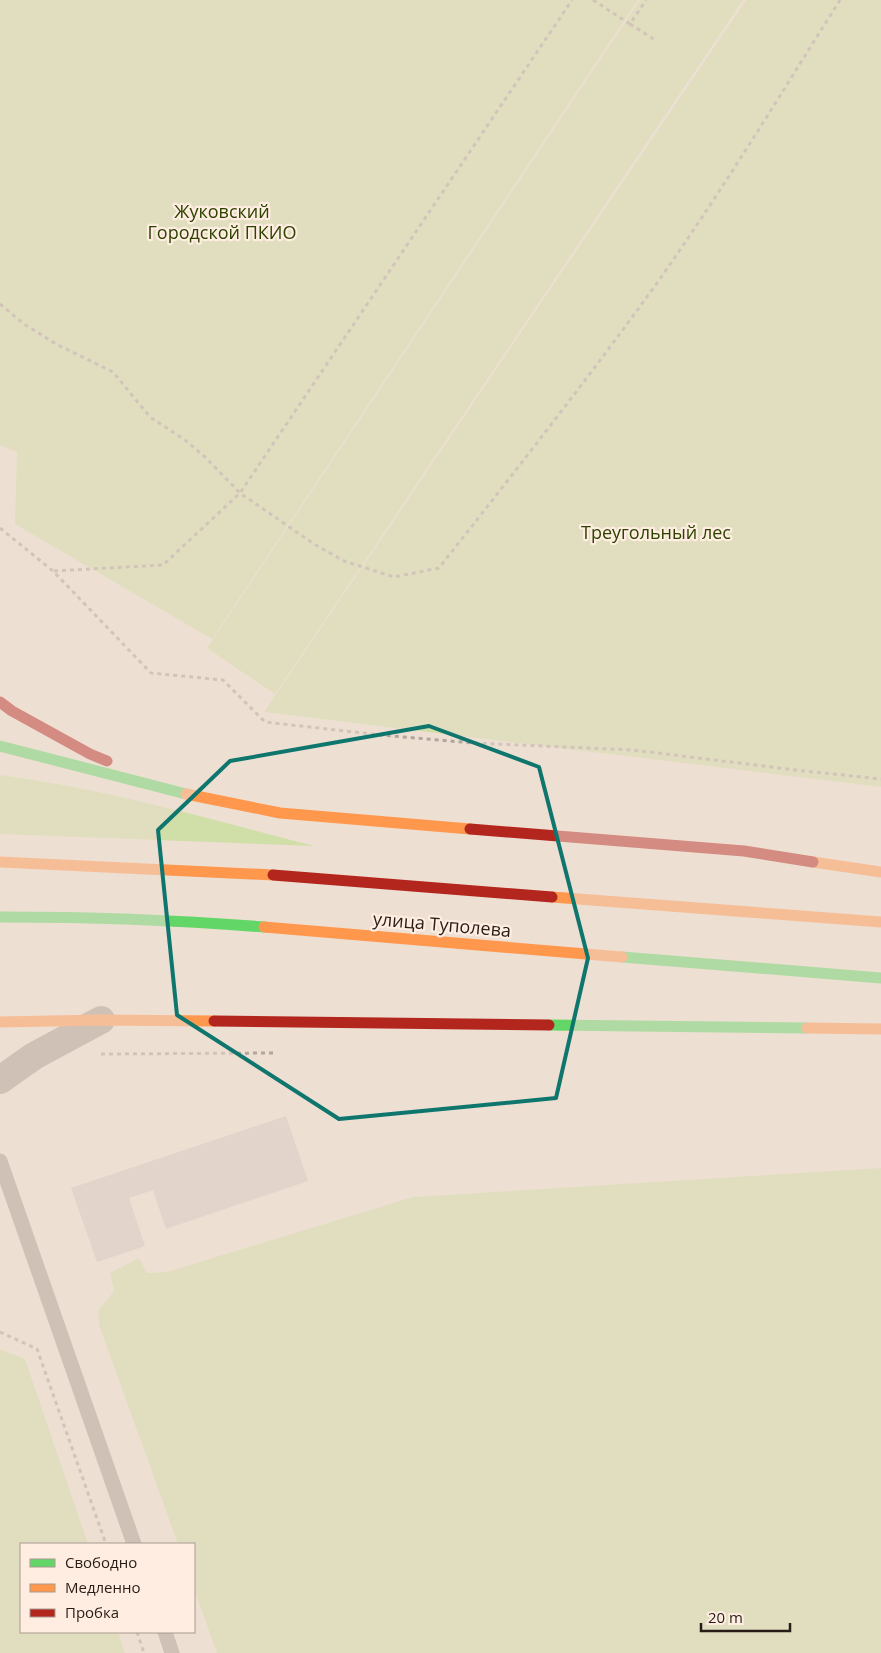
<svg xmlns="http://www.w3.org/2000/svg" width="881" height="1653" font-family="'Open Sans',sans-serif">
  <style>
    .green { fill: #d0dea8 }
    .building { fill: #d2c7be }
    .lines { fill: none; stroke-linecap: round; stroke-linejoin: round }
    .path { stroke: #b1a59c; stroke-width: 3; stroke-dasharray: 4 4; stroke-linecap: butt }
    .lane { stroke: #ac9e95; stroke-width: 15 }
    .street { stroke: #ac9e95; stroke-width: 28 }
    .fast { stroke: #63d668; stroke-width: 11 }
    .slow { stroke: #ff974d; stroke-width: 11 }
    .jam { stroke: #b3261e; stroke-width: 11 }
    .marked { fill: none; stroke: #0f766e; stroke-width: 4; stroke-linejoin: round }
    .labels { text-anchor: middle; stroke-width: 4.5; stroke-linejoin: round; paint-order: stroke }
    .park-label { font-size: 18px; fill: #2c4300; stroke: #feede0 }
    .street-label { font-size: 18px; fill: #271d16; stroke: #feede0 }
  </style>
  <rect width="100%" height="100%" fill="#eedfd3"/>
  <path class="green" d="M0 0H638L212 639 15 524 17 452 0 445Z
    M640 0H743L275 694 207 648Z
    M746 0H881V787L264 712Z
    M0 775C107 789 210 819 314 846L0 834Z
    M881 1168V1653H217L194 1589V1544H178L99 1325 98 1311 114 1291 110 1273 139 1258 147 1273 167 1272 413 1197Z
    M0 1349 25 1359 88 1544H21V1632H118L125 1653H0Z"/>
  <path class="building" d="M286 1116 308 1181 166 1229 153 1190 129 1198 145 1246 97 1262 71 1188Z"/>
  <g class="lines">
    <path class="path" d="M593 0 630 24 646 0
      M630 24 655 40
      M0 304 24 324 56 344 113 372 150 417 185 440 205 457 240 493 314 544 344 561 394 577 439 568C513 474 587 380 657 283 722 191 780 95 840 0
      M0 528 53 571 151 673 223 680 265 722 381 735 473 743 633 750 804 771 881 779
      M54 571 163 565 240 493 572 0
      M101 1054 273 1053
      M0 1332 37 1349 106 1544
      M137 1632 144 1653"/>
    <path class="lane" d="M0 1161 134 1544
      M165 1632 172 1653"/>
    <path class="street" d="M0 1080 34 1056 101 1020"/>
    <path class="fast" d="M0 746 186 794
      M0 917C88 917 177 920 264 927
      M622 957 881 978
      M549 1025 807 1028"/>
    <path class="slow" d="M186 794 280 813 470 829
      M0 862 273 875
      M813 862 881 872
      M552 897 881 922
      M264 927 622 957
      M0 1022 101 1020 214 1021
      M807 1028 881 1029"/>
    <path class="jam" d="M0 702 12 711 90 754 107 761
      M470 829 744 851 813 862
      M273 875 552 897
      M214 1021 549 1025"/>
  </g>
  <path d="M0 0H881V1653H0ZM429 726 539 767 588 958 556 1098 339 1119 177 1015 158 830 230 761Z" fill="#eedfd3" fill-opacity=".55" fill-rule="evenodd"/>
  <path class="marked" d="M429 726 539 767 588 958 556 1098 339 1119 177 1015 158 830 230 761Z"/>
  <g class="labels">
    <g class="park-label">
      <text x="222" y="218">Жуковский<tspan x="222" dy="21">Городской ПКИО</tspan></text>
      <text x="656" y="539">Треугольный лес</text>
    </g>
    <g class="street-label">
      <text transform="translate(442 925) rotate(5)" y="6">улица Туполева</text>
    </g>
  </g>
  <rect x="20" y="1543" width="175" height="90" fill="#feede0" stroke="#a89a8f"/>
  <rect x="30" y="1559" width="25" height="8" fill="#63d668" stroke="#a89a8f"/>
  <text x="65" y="1568" font-size="15" fill="#271d16">Свободно</text>
  <rect x="30" y="1584" width="25" height="8" fill="#ff974d" stroke="#a89a8f"/>
  <text x="65" y="1593" font-size="15" fill="#271d16">Медленно</text>
  <rect x="30" y="1609" width="25" height="8" fill="#b3261e" stroke="#a89a8f"/>
  <text x="65" y="1618" font-size="15" fill="#271d16">Пробка</text>
  <path d="M701 1623v8h89v-8" fill="none" stroke="#271d16" stroke-width="2.5"/>
  <text x="708" y="1623" font-size="15" fill="#271d16" stroke="#feede0" stroke-width="4" paint-order="stroke">20 m</text>
</svg>
